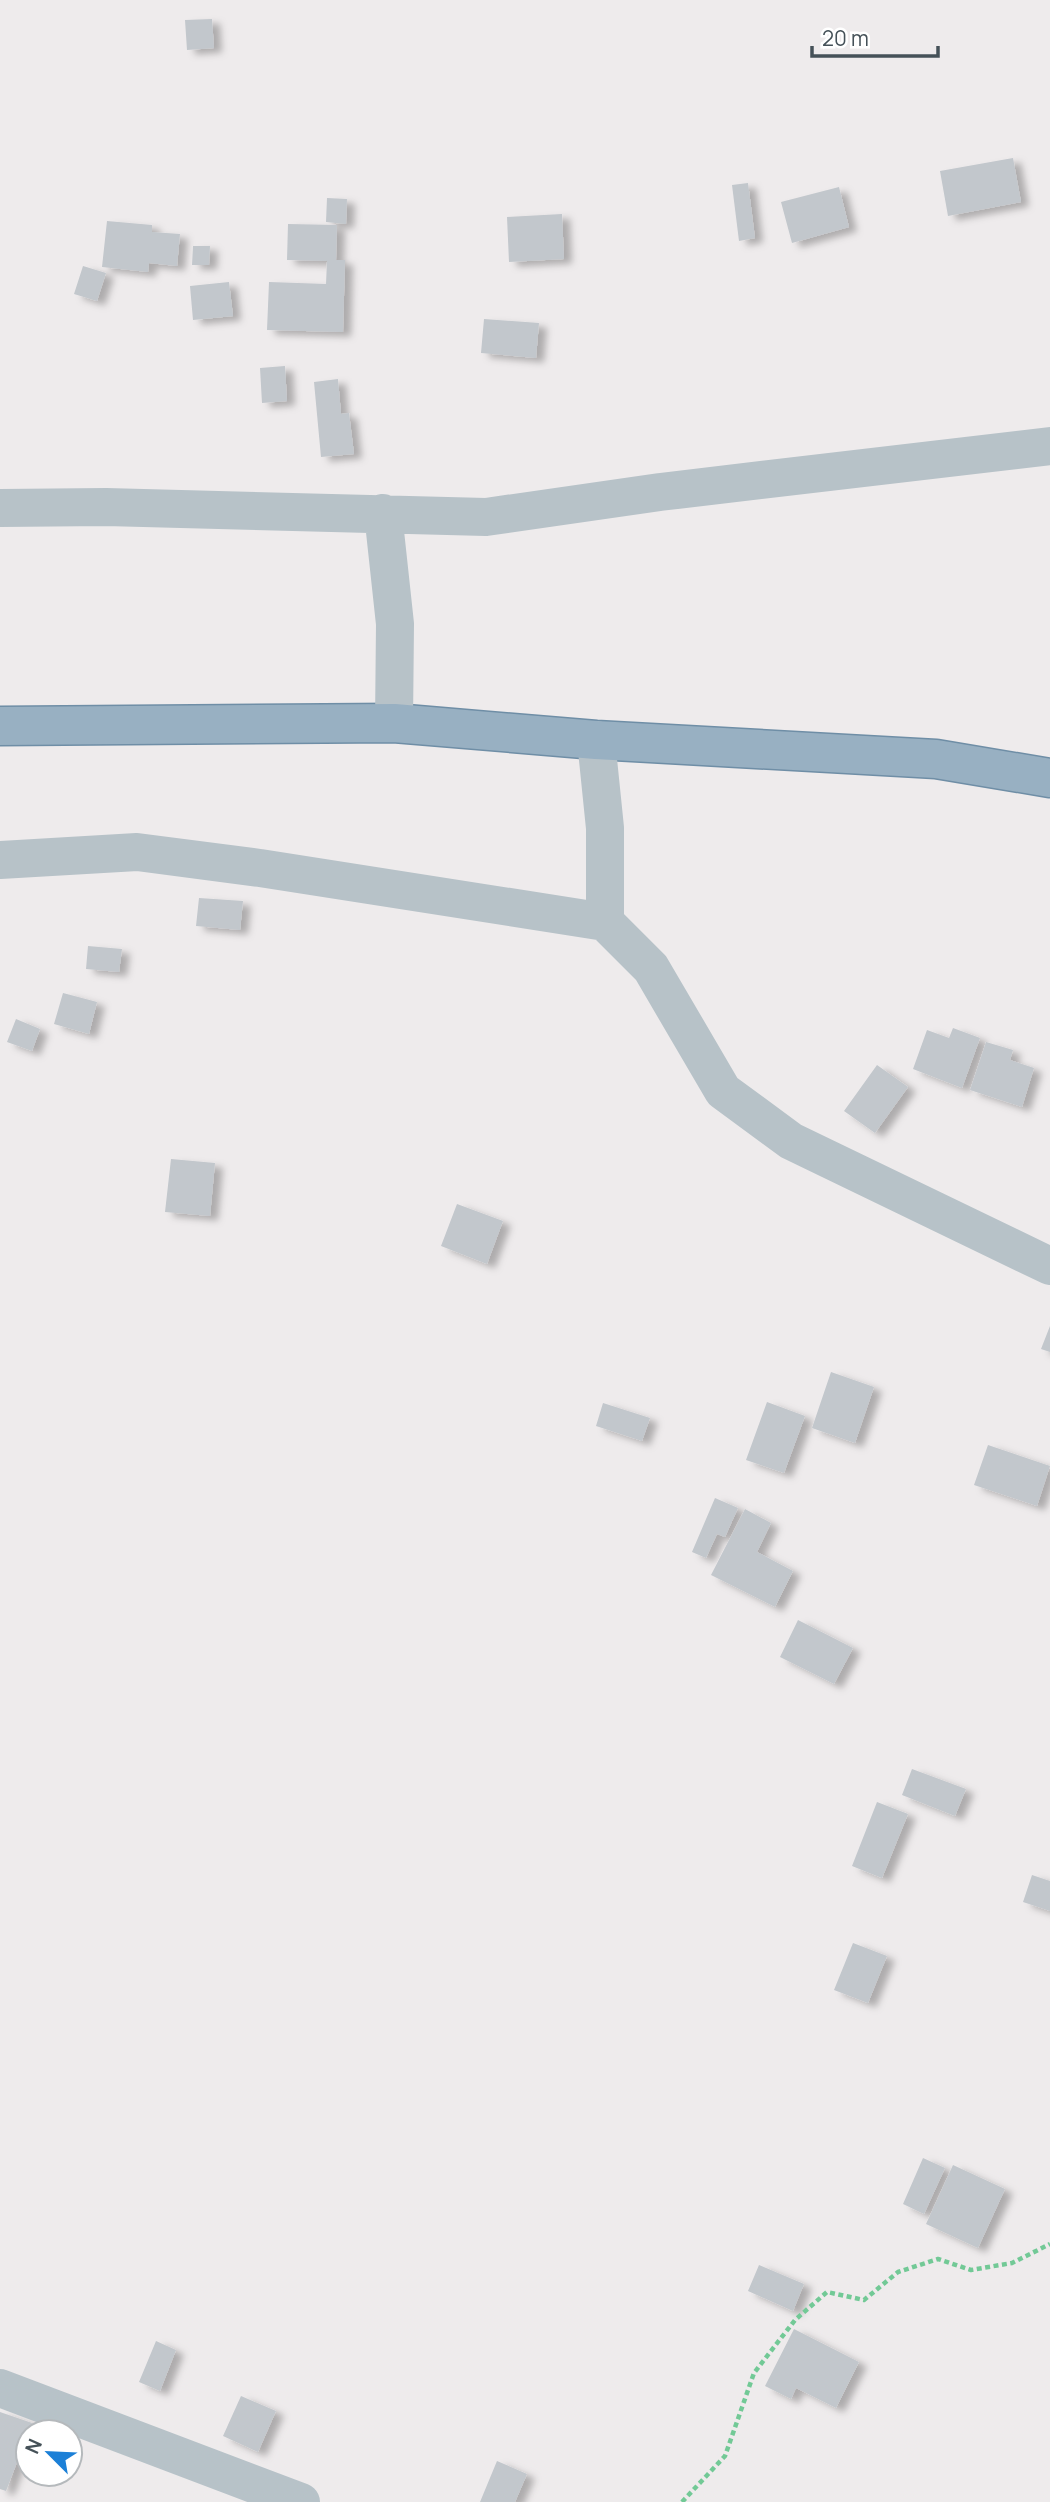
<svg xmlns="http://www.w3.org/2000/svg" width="1050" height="2502" font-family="Manrope,sans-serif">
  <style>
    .building { fill: #c2c7cc; filter: url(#shadow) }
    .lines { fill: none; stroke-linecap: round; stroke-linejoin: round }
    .trunk-casing { stroke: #6f8ea6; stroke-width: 41 }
    .path { stroke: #72c996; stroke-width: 4.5; stroke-dasharray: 5 3.5; stroke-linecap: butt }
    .minor { stroke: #b7c2c8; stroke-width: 38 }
    .trunk { stroke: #98b0c2; stroke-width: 38 }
  </style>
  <defs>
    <filter id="shadow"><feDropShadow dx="8" dy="4.5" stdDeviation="3.5" flood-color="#0004"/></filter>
  </defs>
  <rect width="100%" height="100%" fill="#eeebec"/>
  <path class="building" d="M212 19 214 48 187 50 185 20Z
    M1013 158 1021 202 948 216 940 171Z
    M748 183 755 238 739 241 732 185Z
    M839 187 849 227 792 243 781 202Z
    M327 198 347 199 346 224 326 222Z
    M562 214 564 259 509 262 507 217Z
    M107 221 152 225V232L180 234 177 266 149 263 148 272 102 267Z
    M288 224 337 225 336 260H345L343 332 267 330 269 282 326 284 327 261 287 260Z
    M193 246H210L209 265H192Z
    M83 266 106 273 97 301 74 294Z
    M229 282 233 316 193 320 190 286Z
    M484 319 539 323 536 358 481 353Z
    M285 366 287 401 262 403 260 368Z
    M338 379 341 414 349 413 354 454 321 457 314 382Z
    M199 898 243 901 240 930 196 926Z
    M88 946 122 949 119 972 86 969Z
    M63 993 97 1002 89 1034 54 1024Z
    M16 1019 40 1029 32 1051 7 1042Z
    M953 1028 980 1038 962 1088 913 1069 927 1030 949 1038Z
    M986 1042 1013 1050 1010 1060 1034 1068 1022 1107 970 1090Z
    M877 1065 908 1087 875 1133 844 1111Z
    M171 1159 215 1163 210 1216 165 1212Z
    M457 1204 503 1221 487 1264 441 1246Z
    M1050 1326V1352L1041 1349Z
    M831 1372 874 1387 855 1443 812 1428Z
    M767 1402 805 1416 784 1473 746 1460Z
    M603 1403 650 1418 642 1441 596 1426Z
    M988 1445 1050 1466 1037 1506 974 1485Z
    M715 1498 738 1508 725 1537 717 1534 706 1558 692 1552Z
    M745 1509 771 1523 757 1552 793 1571 775 1607 711 1575Z
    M798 1620 853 1648 834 1684 780 1657Z
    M912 1769 966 1789 955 1816 902 1795Z
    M877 1802 908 1814 882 1878 852 1866Z
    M1032 1875 1050 1881V1911L1023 1902Z
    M853 1943 887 1956 868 2003 834 1990Z
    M923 2158 945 2168 924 2214 903 2204Z
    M953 2165 1005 2189 978 2248 926 2224Z
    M759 2265 804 2284 793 2311 748 2291Z
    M794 2329 859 2362 836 2408 796 2388 791 2399 765 2386Z
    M156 2341 176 2350 160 2391 139 2382Z
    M241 2396 276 2411 258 2452 223 2436Z
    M0 2412 32 2423 6 2491 0 2489Z
    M497 2461 527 2474 515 2502H480Z"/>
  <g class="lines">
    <g class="trunk-casing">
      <path id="trunk" d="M0 726 394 723 596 740 936 759 1050 778"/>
    </g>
    <path class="path" d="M682 2502 725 2456 754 2373 795 2320 827 2292 864 2300 898 2272 938 2259 971 2270 1012 2263 1050 2244"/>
    <path class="minor" d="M0 508 106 507 486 517 660 492 1050 446
      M383 513 395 624 394 723
      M596 740 605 828V922L651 968 723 1091 791 1141 1050 1266
      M0 860 137 852 260 868 605 922
      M0 2388 301 2502"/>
    <use href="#trunk" class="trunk"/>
  </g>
  <g transform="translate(49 2453) rotate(294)"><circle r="33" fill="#ffffff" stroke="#b5b9bc" stroke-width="2"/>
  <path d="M0-5L12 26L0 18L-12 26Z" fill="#1c80d7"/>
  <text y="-10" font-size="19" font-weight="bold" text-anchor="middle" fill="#455158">N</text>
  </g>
  <path d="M812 46v10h126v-10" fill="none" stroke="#455158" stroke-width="3.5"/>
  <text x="822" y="46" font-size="21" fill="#455158" stroke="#ffffff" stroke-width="5" paint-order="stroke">20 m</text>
</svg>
